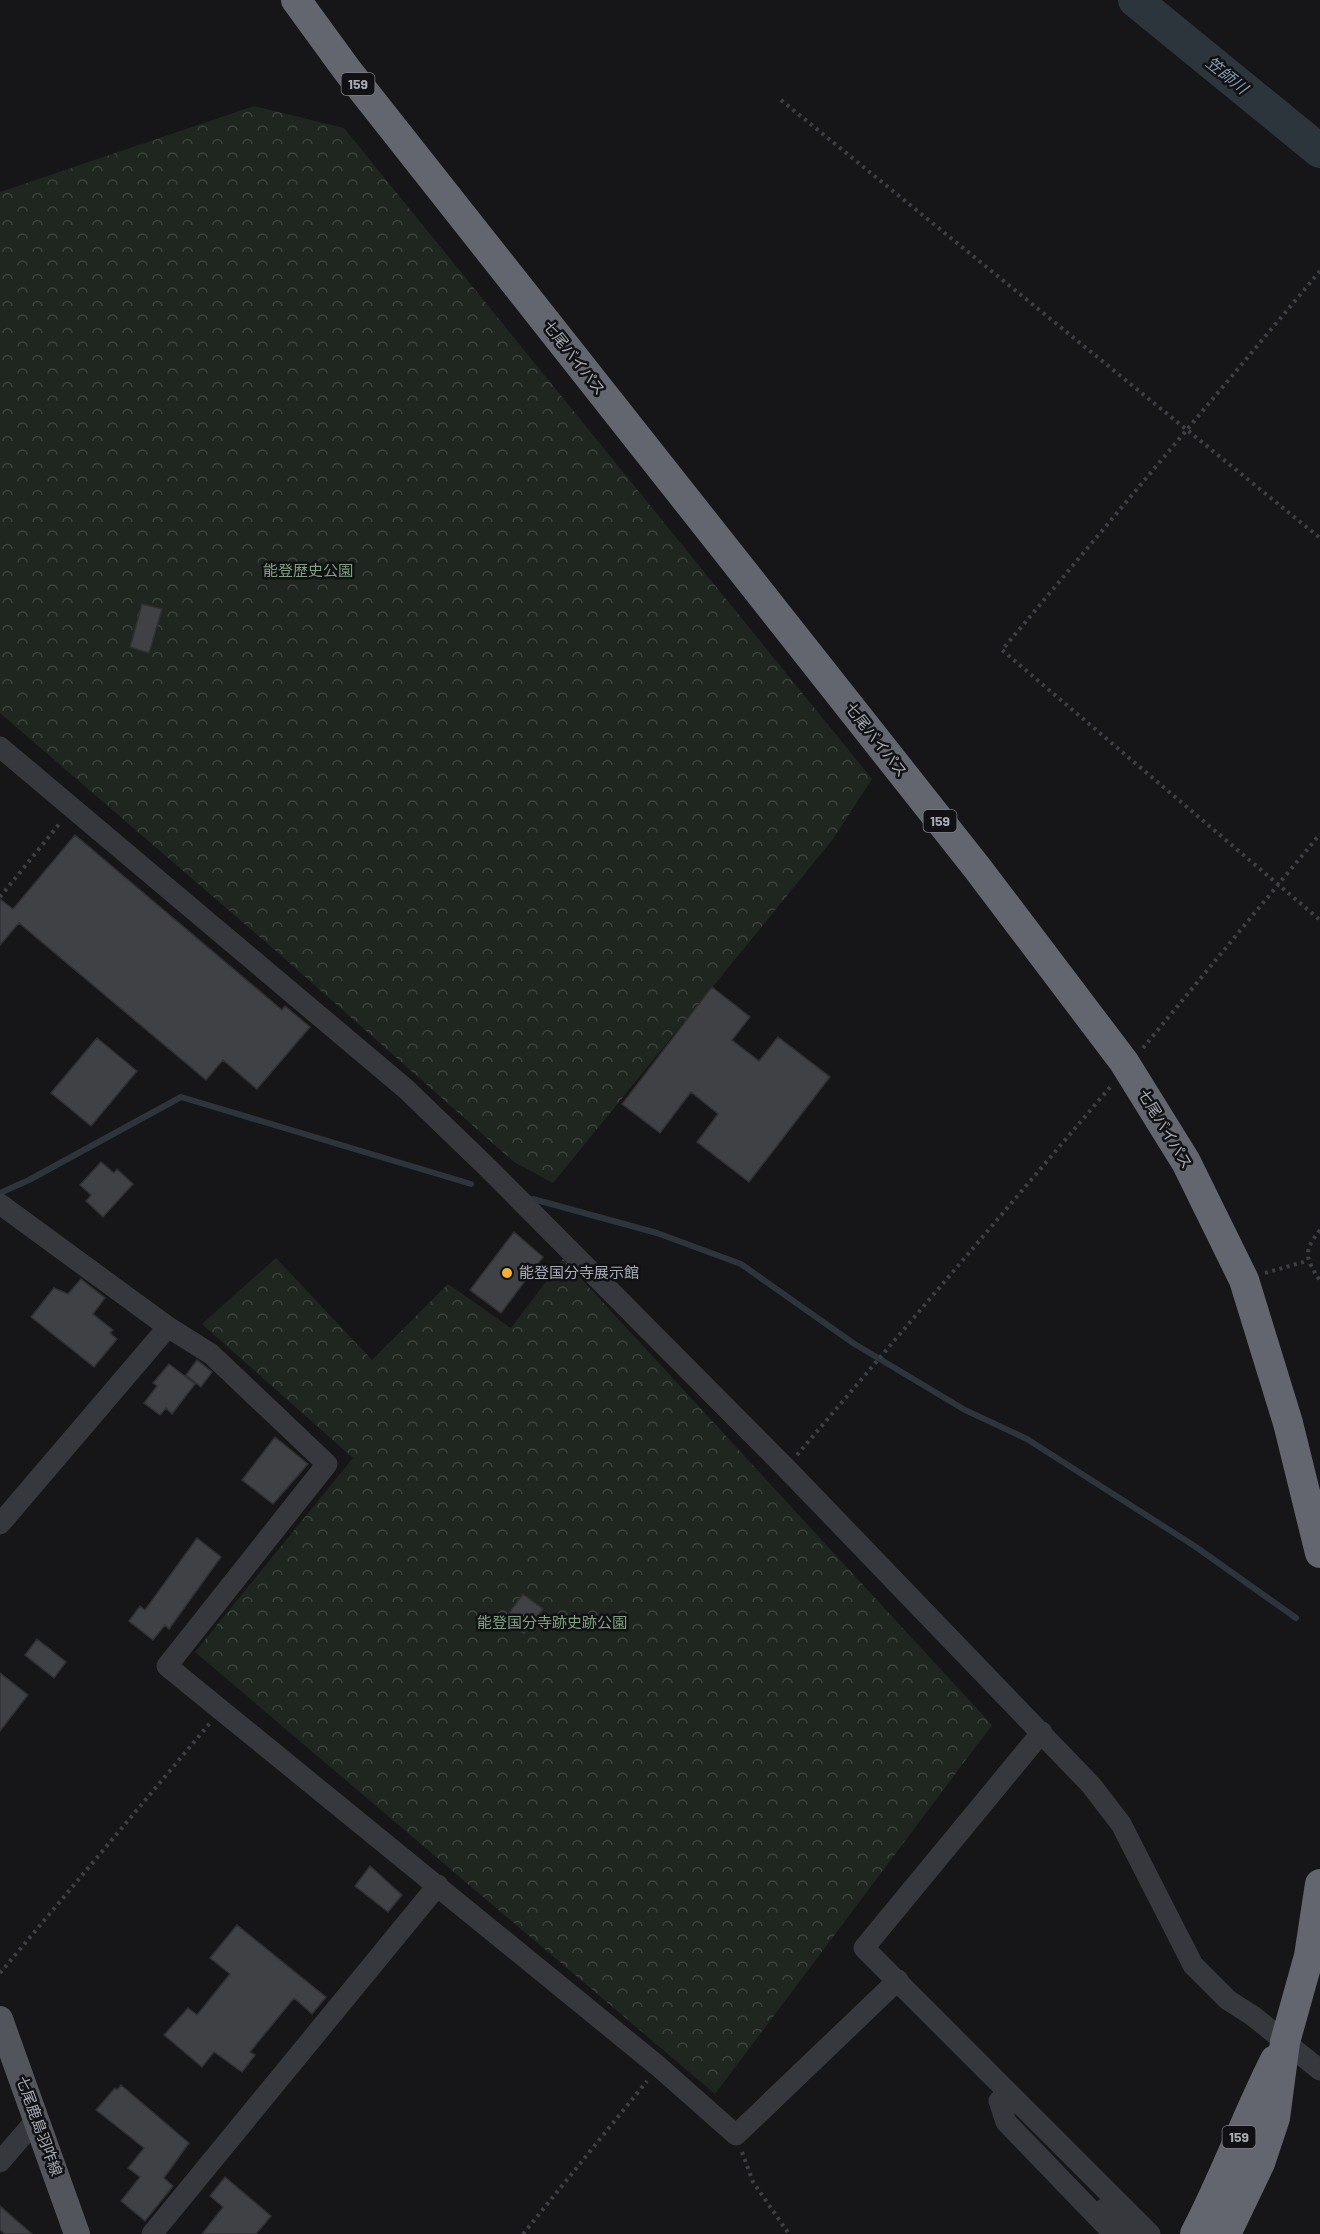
<svg xmlns="http://www.w3.org/2000/svg" width="1320" height="2234" font-family="Barlow,'Noto Sans JP',sans-serif">
  <style>
    .forest { fill: url(#forest-crowns) }
    .lines { fill: none; stroke-linecap: round; stroke-linejoin: round }
    .stream { stroke: #2c353c; stroke-width: 6 }
    .river { stroke: #2c353c; stroke-width: 34 }
    .building { fill: #404145; stroke: #303034; stroke-width: 1.5 }
    .path { stroke: #3d3f44; stroke-width: 4; stroke-dasharray: 3 4.5; stroke-linecap: butt }
    .minor { stroke: #37383d; stroke-width: 21 }
    .major { stroke: #53555c; stroke-width: 26 }
    .highway { stroke: #63666e; stroke-width: 30 }
    .poi-dot { fill: #f2b134; stroke: #111113; stroke-width: 2 }
    .labels { text-anchor: middle; stroke-width: 5; stroke-linejoin: round; paint-order: stroke }
    .shield { fill: #111113; stroke: #7b7e86; stroke-width: 1.5 }
    .shield-label { font-size: 14px; font-weight: bold; fill: #a8adb8 }
    .street-label { font-size: 15px; fill: #a8adb8; stroke: #111113 }
    .park-label { font-size: 15px; fill: #7fa381; stroke: #111113 }
    .poi-label { font-size: 15px; fill: #a8adb8; stroke: #111113; text-anchor: start }
    .water-label { font-size: 16px; font-style: italic; fill: #7f9bb3; stroke: #111113 }
  </style>
  <defs>
    <pattern id="forest-crowns" width="20" height="18" patternUnits="userSpaceOnUse" patternTransform="scale(1.5)"><rect width="20" height="18" fill="#1e261f"/><path d="M2 6a3 3 0 1 1 6 0M12 15a3 3 0 1 1 6 0" fill="none" stroke="#3c433d"/></pattern>
  </defs>
  <rect width="100%" height="100%" fill="#161618"/>
  <path class="forest" d="M254 106 344 128 872 779 833 839 553 1183 514 1162 276 951 0 713V192Z
    M276 1258 372 1360 448 1284 511 1328 563 1259 992 1725 715 2094 195 1652 353 1458 202 1324Z"/>
  <g class="lines">
    <path class="stream" d="M0 1193 29 1180 181 1097 471 1184
      M533 1199 657 1233 741 1264 853 1343 965 1410 1027 1439 1196 1547 1296 1618"/>
    <path class="river" d="M1135 0 1320 151"/>
  </g>
  <path class="building" d="M142 604 162 609 149 653 130 647Z
    M75 835 282 1010 285 1006 310 1027 257 1089 223 1060 206 1080 19 923 0 945V899L13 909Z
    M712 987 750 1017 732 1040 759 1061 778 1037 830 1077 749 1182 697 1142 718 1114 691 1092 660 1133 622 1104Z
    M97 1038 137 1071 91 1126 51 1093Z
    M101 1162 114 1173 117 1169 133 1184 103 1217 86 1201 91 1195 80 1185Z
    M514 1232 543 1257 501 1313 470 1290Z
    M81 1279 105 1298 93 1314 113 1330 110 1333 117 1339 94 1367 31 1317 54 1288 68 1294Z
    M197 1360 212 1372 201 1387 186 1375Z
    M169 1364 195 1384 172 1414 166 1408 160 1415 144 1403 157 1386 153 1383Z
    M275 1437 308 1464 273 1504 242 1480Z
    M197 1538 221 1557 169 1629 165 1625 153 1640 129 1621 140 1606 145 1610Z
    M523 1594 543 1609 524 1634 504 1620Z
    M37 1639 66 1662 54 1678 25 1655Z
    M0 1673 28 1695 0 1731Z
    M370 1866 402 1895 388 1912 355 1886Z
    M237 1925 326 1997 312 2014 294 1998 250 2052 255 2055 242 2072 214 2052 202 2067 164 2035 188 2008 197 2015 230 1974 210 1958Z
    M121 2085 189 2143 164 2178 173 2186 145 2221 121 2201 140 2177 128 2168 144 2148 96 2110 115 2088 117 2090Z
    M225 2177 271 2216 256 2234H202L223 2207 210 2196Z
    M0 2206 32 2234H5L0 2230Z"/>
  <g class="lines">
    <path class="path" d="M781 100 1320 538
      M1320 271 1002 650 1320 920
      M0 897 60 823
      M1143 1048 1320 834
      M1320 1230C1302 1253 1306 1258 1320 1281
      M1265 1273 1307 1261
      M797 1455 1111 1086
      M0 1973 210 1723
      M742 2152 753 2182 789 2234
      M523 2234 647 2081"/>
    <path class="minor" d="M0 747 406 1089 489 1169 786 1468 1091 1785 1121 1824 1193 1965 1228 2000 1253 2016 1320 2070
      M0 1204 168 1327 211 1354 327 1464 167 1666 658 2066 736 2135 898 1980
      M0 1524 168 1327
      M1042 1732 864 1948 1150 2234
      M999 2101 1006 2122 1109 2229
      M0 2162 36 2120
      M1104 2209 1128 2234
      M152 2234 438 1885"/>
    <path class="major" d="M0 2019 77 2234"/>
    <path class="highway" d="M296 0 347 70 978 869 1124 1062 1186 1162 1244 1280 1288 1423 1320 1553
      M1195 2234C1225 2177 1246 2117 1275 2060
      M1226 2234 1260 2163 1275 2118 1285 2042 1309 1956 1320 1884"/>
  </g>
  <circle class="poi-dot" cx="507" cy="1273" r="6"/>
  <g class="labels">
    <g class="shield">
      <rect x="341.5" y="73" width="33" height="22" rx="4.5"/>
      <rect x="923.5" y="810" width="33" height="22" rx="4.5"/>
      <rect x="1222.5" y="2126" width="33" height="22" rx="4.5"/>
    </g>
    <g class="shield-label">
      <text x="358" y="89">159</text>
      <text x="940" y="826">159</text>
      <text x="1239" y="2142">159</text>
    </g>
    <g class="street-label">
      <text transform="translate(574 358) rotate(52)" y="5">七尾バイパス</text>
      <text transform="translate(876 740) rotate(52)" y="5">七尾バイパス</text>
      <text transform="translate(1165 1129) rotate(59)" y="5">七尾バイパス</text>
      <text transform="translate(39 2126) rotate(70)" y="5">七尾鹿島羽咋線</text>
    </g>
    <g class="park-label">
      <text x="308" y="576">能登歴史公園</text>
      <text x="552" y="1628">能登国分寺跡史跡公園</text>
    </g>
    <g class="poi-label">
      <text x="519" y="1278">能登国分寺展示館</text>
    </g>
    <g class="water-label">
      <text transform="translate(1227 75) rotate(39)" y="6">笠師川</text>
    </g>
  </g>
</svg>
